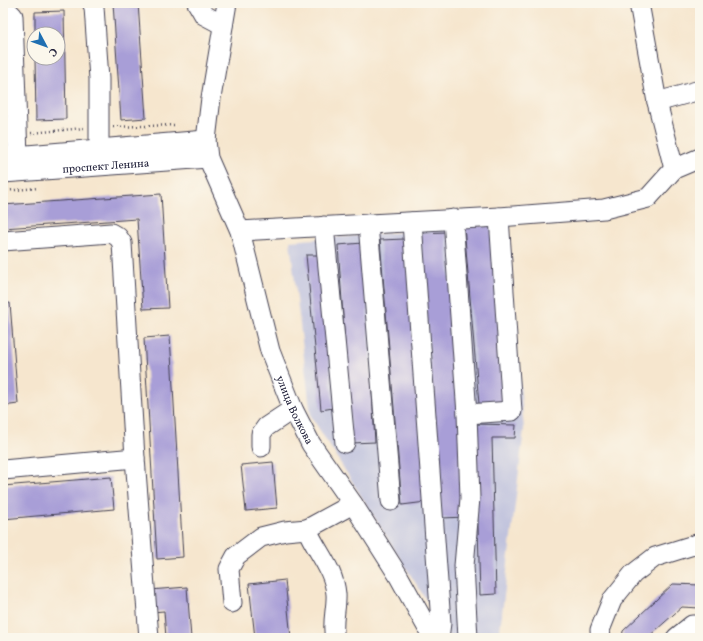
<svg xmlns="http://www.w3.org/2000/svg" width="703" height="641" font-family="Vollkorn,serif">
  <style>
    .industrial { fill: #c0c2dd }
    .building { fill: #a89ed7 }
    .lines { fill: none; stroke-linecap: round; stroke-linejoin: round }
    .minor-casing { stroke: #423f51; stroke-width: 21 }
    .path { stroke: #423f51; stroke-width: 2.5; stroke-dasharray: 1 3; stroke-linecap: butt }
    .minor { stroke: #fff; stroke-width: 19 }
    .labels { text-anchor: middle; stroke-width: 3.5; stroke-linejoin: round; paint-order: stroke }
    .street-label { font-size: 11px; fill: #22223b; stroke: #fbf7ec }
  </style>
  <rect width="100%" height="100%" fill="#fbf7ec"/>
  <filter id="ink" filterUnits="userSpaceOnUse"><feTurbulence type="fractalNoise" baseFrequency=".025" numOctaves="2"/><feDisplacementMap in="SourceGraphic" scale="8" xChannelSelector="R" yChannelSelector="G"/><feConvolveMatrix kernelMatrix="1 2 1 2 8 2 1 2 1" color-interpolation-filters="sRGB"/></filter>
  <filter id="wash" filterUnits="userSpaceOnUse"><feTurbulence type="fractalNoise" baseFrequency=".012" numOctaves="4" result="noise"/><feDisplacementMap in="SourceGraphic" scale="16" xChannelSelector="R" yChannelSelector="G"/><feGaussianBlur stdDeviation="0.9" result="paint"/><feColorMatrix in="noise" values="0 0 0 0 0 0 0 0 0 0 0 0 0 0 0 0 0 1.4 0 .05"/><feComposite in="paint" operator="in"/></filter>
  <g filter="url(#wash)">
    <rect width="100%" height="100%" fill="#f6e6ce"/>
    <path class="industrial" d="M506 224 524 429 499 638H450L311 416 290 241Z"/>
    <g id="blocks">
      <path class="building" d="M113 3H138L146 118 121 120Z
        M64 11 66 119 36 120 35 58H58V34H35V12Z
        M161 194 168 308 143 309 137 219 3 228V205Z
        M464 226H491L503 404H479Z
        M446 232 466 517 442 518 421 233Z
        M405 239 426 502 402 505 380 240Z
        M363 243 375 442 352 443 338 245Z
        M306 255H320L333 408 321 410Z
        M10 303 18 404 3 406V304Z
        M170 336 183 557 157 559 144 338Z
        M475 424 516 425 515 438H492L496 594 480 595Z
        M273 462 277 508 246 511 241 465Z
        M111 477 114 509 3 519V486Z
        M285 580 291 638H255L249 584Z
        M673 584 700 585V608L682 607 647 638H622L623 631Z
        M187 587 191 638H166L164 611 152 612 150 590Z"/>
    </g>
  </g>
  <g filter="url(#ink)">
    <use href="#blocks" fill-opacity="0" stroke="#423f51" stroke-width="1"/>
    <g class="lines">
      <g class="minor-casing">
        <g id="minor">
          <path d="M92 3 94 7 99 79V149"/>
          <path d="M197 3 204 15 223 25"/>
          <path id="s1" d="M227 3 211 98 206 140 208 158 240 231 270 351 293 409 311 444 353 504 398 575 433 638"/>
          <path d="M639 3 657 102 674 169"/>
          <path d="M3 6 13 16 18 156"/>
          <path d="M657 102 700 90"/>
          <path d="M3 157 206 140"/>
          <path id="s2" d="M3 173 208 158"/>
          <path d="M453 219 467 414 470 498 464 566 468 638"/>
          <path d="M412 222 441 623 439 638"/>
          <path d="M368 224 391 501"/>
          <path d="M324 226 345 443"/>
          <path d="M240 231 499 217 604 209 648 198 674 169 700 158"/>
          <path d="M3 241 111 233 118 237 122 243 135 458 149 638"/>
          <path d="M467 414 512 411 499 217"/>
          <path d="M261 447V434L266 427 293 409"/>
          <path d="M3 470 135 458"/>
          <path d="M232 603 229 569 236 556 261 537 285 531 307 529"/>
          <path d="M335 638C331 624 337 608 336 594 334 569 316 551 307 529L353 504"/>
          <path d="M601 638 600 630 612 600 633 574 655 557 700 543"/>
          <path d="M676 638 692 625H700"/>
        </g>
      </g>
      <path class="path" d="M113 127 175 125
        M31 133 84 128
        M3 191 38 188"/>
      <use href="#minor" class="minor"/>
    </g>
  </g>
  <g class="labels">
    <g class="street-label">
      <text dy="4" stroke="none"><textPath href="#s2" startOffset="103">проспект Ленина</textPath></text>
      <text dy="4" stroke="none"><textPath href="#s1" startOffset="424">улица Волкова</textPath></text>
    </g>
  </g>
  <rect width="703" height="641" fill="none" stroke="#fbf7ec" stroke-width="16"/>
  <g transform="translate(46 46) rotate(131)"><circle r="19" fill="#fbf7ec" stroke="#a4a2a5"/>
  <path d="M0-3L7 15L0 10L-7 15Z" fill="#1f6fb2"/>
  <text y="-6" font-size="11" font-weight="bold" text-anchor="middle" fill="#22223b">С</text>
  </g>
</svg>
